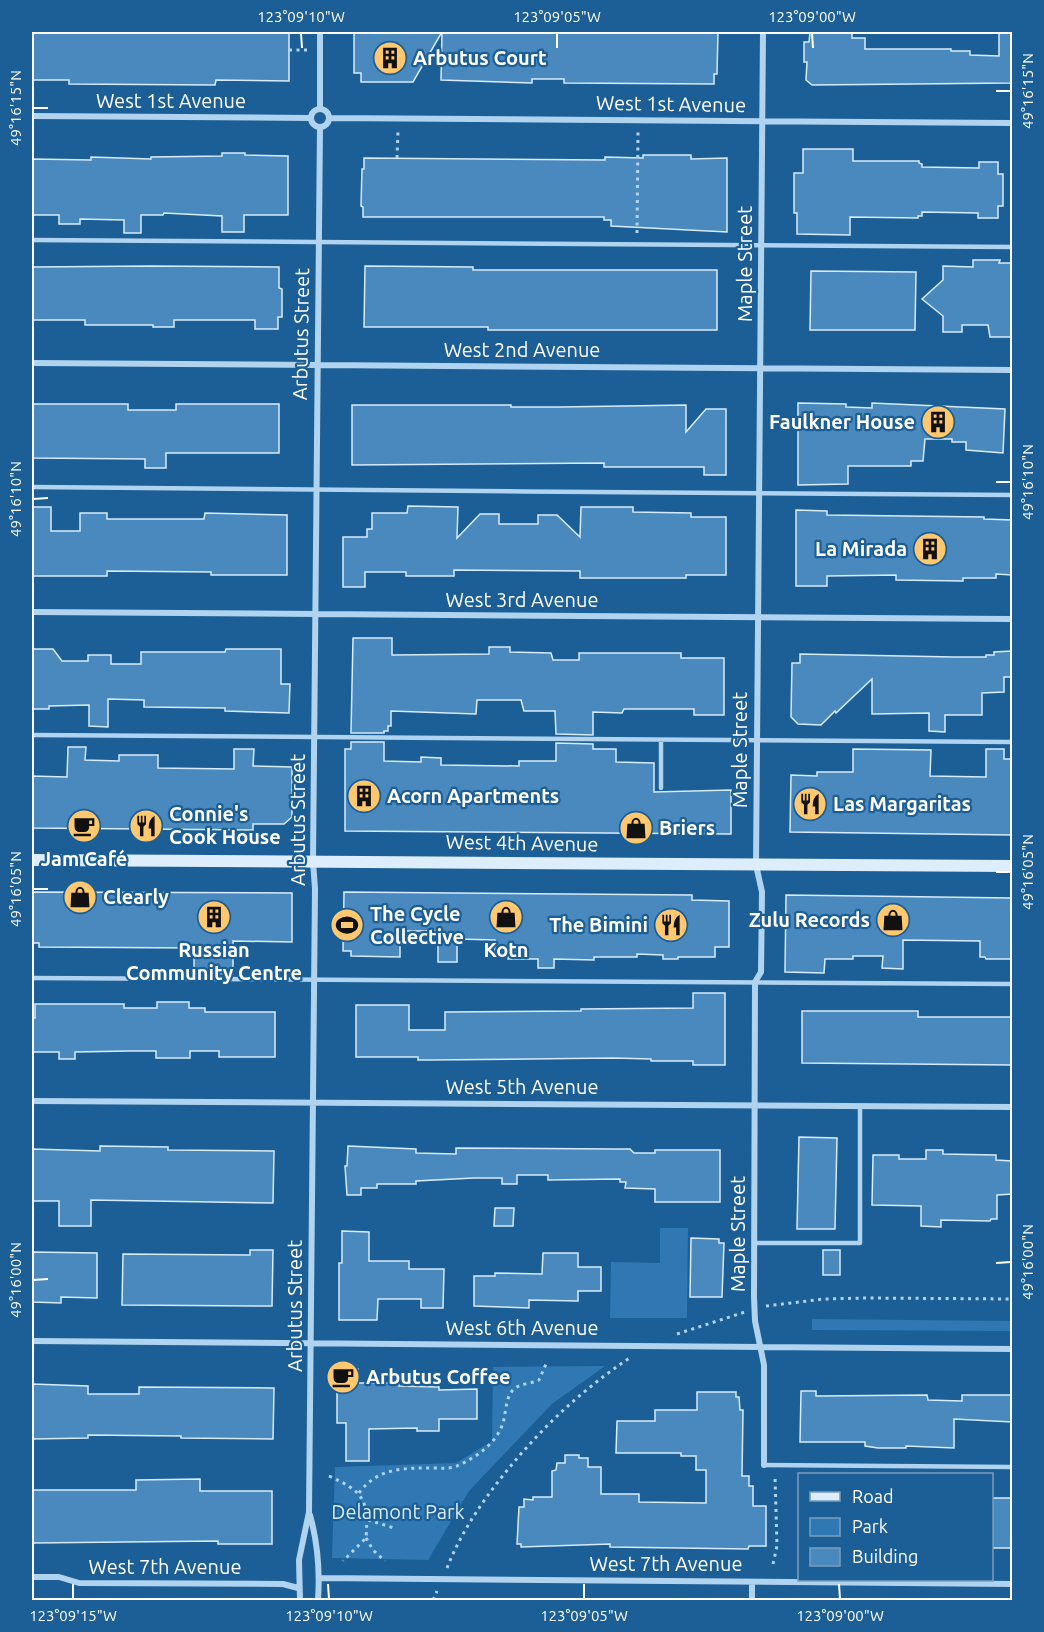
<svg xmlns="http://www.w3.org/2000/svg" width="1044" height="1632" font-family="Ubuntu,sans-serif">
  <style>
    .green { fill: #3078b4 }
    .building { fill: #4989be; stroke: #d6ebfb; stroke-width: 1.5 }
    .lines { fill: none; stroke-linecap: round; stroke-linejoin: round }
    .path { stroke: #b0d3ef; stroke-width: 3; stroke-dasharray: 3 4.5; stroke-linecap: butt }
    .lane { stroke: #b0d3ef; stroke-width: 4.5 }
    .street { stroke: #b0d3ef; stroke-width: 6 }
    .secondary { stroke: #ddedfb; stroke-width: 12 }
    .ticks { fill: none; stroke: #fff; stroke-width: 2 }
    .labels { text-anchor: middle; stroke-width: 4.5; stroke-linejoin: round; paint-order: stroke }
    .poi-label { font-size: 20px; font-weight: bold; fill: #fff; stroke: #1c5e96; text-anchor: start }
    .street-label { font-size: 20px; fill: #fff; stroke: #1c5e96 }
    .park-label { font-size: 20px; fill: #d6ebfb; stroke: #1c5e96 }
    .neatline { fill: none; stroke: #fff; stroke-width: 2 }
    .ticks-label { font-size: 15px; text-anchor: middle; fill: #fff }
  </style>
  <rect width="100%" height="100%" fill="#1c5e96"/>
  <path class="green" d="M660 1228H688L687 1318H610L611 1262 660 1263Z
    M812 1319 1012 1321V1331L812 1330Z
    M605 1366 552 1404 469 1491 428 1560 332 1558 335 1467 456 1463 492 1441 493 1367Z"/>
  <path class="building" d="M32 32H289V81L216 80 215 85 69 84V80H32Z
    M354 32H442L413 82H361V73H354Z
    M442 32H718L717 74H714V84L564 83V79H532V83L441 80Z
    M810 32H852V38H865V49H951V51H970V55L999 56V32H1012V83L812 85 806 80 807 62H804V42H809Z
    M803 149H853V161H919V163L922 164V167L979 168V162H998V174H1003V206H998V218H978V213L922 212V216H918V218L850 217V235L797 234V213H794V173H803Z
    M222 153H245V155L288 156V215H244V232H222V216L164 213 163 215H141V233H124V220L80 219V224H59V215H32V159L91 160V157L151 159V157L222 156Z
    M643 155H691V159L727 158V232L611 226V220H604V217H363V207L361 206 362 169H364V158L605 160V157L643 158Z
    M973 260H1000L999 263H1012V337H990L988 325H962V332H943V316L922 299 943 280V266L973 267Z
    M150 266 279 267V288L282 289V317H278V329H255V320H174V327H153V325H85V320H32V267Z
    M365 266 473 267V270H717V330H488V327H364Z
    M811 271 916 272 915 330H810Z
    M798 403 846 404V407L872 408V403L1005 409 1003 453 966 450V442H952V439H925L923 461H911V466H848V484L798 485Z
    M32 404H128V410H176V404H279V453H166V468H145V459L32 458Z
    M352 405H511V407H559L686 405V432L706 409H726V475H704V467H604V463L352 465Z
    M408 506 458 507 457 538 480 514H499V524H538V515H557L580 537 581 507H633V512L691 513V517H726V575H686V578H580V571L454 570V576H406V572H365V587H343V537H367V529H372V513H407Z
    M32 507H51V531H80V513H107V519H204L205 513 287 515V575H211V572L107 571V576H32Z
    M796 510 827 511V515L984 517V519L1012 520V575L996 574V578H963V581L896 580V575L827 576V586H796Z
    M353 638H392V655L489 654V647H510V652L551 653 553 660H579V653H681V658H724V715H694V709H624L622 713 593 712V735L556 734 555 711H524L521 700H477L476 714 391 711V726H388V731H384V733H351Z
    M32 649H53L62 661H88V655H111V664H141V652H225L226 649H281V684H290L289 713 225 711V708L144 707V700L108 699V727L89 726V705L49 706V709H32Z
    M1012 651V677H1004V692L982 693V715H945V732L929 731V713L872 714V679L836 713 835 711 821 725 798 724 791 717 792 663H800V654L954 657H986V655H994V652Z
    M351 742H384V761L421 762V757L441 758V765L519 766V761H556V743L593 744V749H616V762L654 763V792L731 790V834L345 831V749H351Z
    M68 747H86L85 760 119 761V755H158V768L234 769V749H254L253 766 292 767V817L284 824H253V830L32 828V776L67 777Z
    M853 749 931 750 930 776 986 777V749H1004V759H1012V835L790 832 791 775 817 776V772H853Z
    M32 892 292 893V942L233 941V974L194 973V948L39 947V943H32Z
    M344 892 692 895V900L729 901V947H715V957H678V959H663V955L637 954V957H594V960L554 959V968H538V959H508L509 951H495V940L457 939V962H438V931H406V942H400V957L351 956V951H343Z
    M786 895 1012 898V959H986L985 957H980V941L903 940V969L882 968 883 956H853V959H825L824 973 785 972Z
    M693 993H725V1065H693V1061H651V1059L613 1058 430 1060H418V1057H356V1005H409V1030H445V1012L581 1011V1009L693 1008Z
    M157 1002H189V1008H205V1012H275V1057H219V1051H190V1058H156V1051H128L75 1052V1059H59V1052H32V1018H35V1004H124V1008H157Z
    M802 1011H918V1017H1012V1065L802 1063Z
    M799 1137 837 1138 835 1229H797Z
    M100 1146 168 1147V1150L274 1151 273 1203 91 1200V1226H59V1201H32V1149L100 1151Z
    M348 1146 416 1149V1153L456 1154V1148L614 1149H630L634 1153H655V1150H720V1202H655V1189L625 1188 626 1182H620V1179L548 1180V1175H517V1184H502V1178H474L416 1181V1184H377V1188H361V1195H347L345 1166H347Z
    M926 1150H943V1154L996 1155V1160L1012 1161V1194L997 1195V1219H991L990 1221 941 1220V1227L921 1226V1206L872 1205 873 1155H899V1159H926Z
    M495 1208H514L513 1226H494Z
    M342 1231 369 1232V1261H409V1269H444L443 1308H421V1299H378L377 1320H339V1263H342Z
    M691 1238 719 1239V1243H724L722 1297H690Z
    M250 1250H273L272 1306 122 1305 123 1254 250 1255Z
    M823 1250H840V1275H823Z
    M32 1252 97 1253V1298L61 1297V1303L32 1302Z
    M543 1253H578V1267H601V1291H578V1301L529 1300V1308L474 1306V1276H495V1273L542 1274Z
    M337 1369H358V1383H399V1386L439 1387V1390L477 1389V1419H439V1431H417V1428L369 1429V1461H346V1423H337Z
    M32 1384 88 1386V1394H139V1387L274 1388 273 1439 181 1438V1436L88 1435V1438L32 1439Z
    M801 1391H816V1396L927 1395 928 1400 962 1401V1395H1012V1422L954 1419V1448L906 1446V1448H878L865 1446V1442H800Z
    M697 1392H736V1397H739L740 1410H743L742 1476H749V1486H753V1506H766V1546H749L748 1549 610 1547V1544L521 1547V1544H517L519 1507H524V1499L533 1500V1497H552V1471L556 1470 557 1463H565V1455H579V1458H588V1467H601V1494H639V1502L706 1503V1470H696V1456H681V1453H616L617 1421H655V1410H697Z
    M200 1479V1491H272V1544H218V1541L32 1543V1490H136V1480Z
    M992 1498H1012V1548H992Z"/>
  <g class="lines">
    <path class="path" d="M289 50H308
      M397 158 398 131
      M637 233 638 132
      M766 1306 824 1299 864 1298 1012 1299
      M677 1334 745 1312
      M329 1476C364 1492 369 1500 366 1538L343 1561
      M359 1493C378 1467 405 1468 434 1468 442 1468 449 1469 457 1466 477 1457 499 1442 504 1419 506 1410 506 1396 514 1389 521 1383 531 1384 539 1380L546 1364
      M368 1520 394 1528
      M366 1538 373 1550 385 1561
      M773 1564 777 1546 775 1476
      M447 1568C460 1535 479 1506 501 1478 539 1430 580 1391 631 1357
      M433 1600 437 1591"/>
    <path class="lane" d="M32 240 1012 247
      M32 487C359 489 685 494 1012 495
      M32 735 1012 742
      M661 788V740
      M32 978 1012 984
      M755 1243H860V1106
      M764 1465 1012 1467"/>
    <path class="street" d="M763 32 756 865 762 892 761 972 755 982 754 1297 755 1321 764 1365V1465
      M320 108V32
      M311 118a9 9 0 1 1 18 0a9 9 0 1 1-18 0Z
      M32 116 310 118
      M329 118 1012 123
      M32 363 1012 370
      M32 612 1012 619
      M32 1101 1012 1107
      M32 1341 1012 1349
      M310 1515C318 1544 320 1571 318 1600
      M32 1577H59L79 1583 283 1584 298 1588
      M320 1578 1012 1584
      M300 1600 299 1560 309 1512 315 889 313 861 320 127
      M752 1600V1582"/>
    <path class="secondary" d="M32 860 1012 866"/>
  </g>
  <path class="ticks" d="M301 33 302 48M557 33V48M812 33 813 48M996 91H1011M33 108H48M996 482H1011M33 499 48 498M996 872H1011M33 889H48M996 1263 1011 1262M33 1280 48 1279M73 1584V1599M328 1584 329 1599M584 1584V1599M839 1584 840 1599"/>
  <defs>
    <g id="building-disc" transform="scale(1.725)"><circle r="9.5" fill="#ffc76e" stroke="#1c5e96"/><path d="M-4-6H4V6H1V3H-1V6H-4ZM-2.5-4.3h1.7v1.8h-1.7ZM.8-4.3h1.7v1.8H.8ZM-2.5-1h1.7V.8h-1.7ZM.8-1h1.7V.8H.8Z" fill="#111"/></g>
    <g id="restaurant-disc" transform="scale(1.725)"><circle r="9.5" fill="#ffc76e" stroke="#1c5e96"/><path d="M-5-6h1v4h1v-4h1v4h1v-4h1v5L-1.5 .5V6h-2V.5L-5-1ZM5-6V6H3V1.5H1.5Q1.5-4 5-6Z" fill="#111"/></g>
    <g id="cafe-disc" transform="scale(1.725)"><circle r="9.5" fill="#ffc76e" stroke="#1c5e96"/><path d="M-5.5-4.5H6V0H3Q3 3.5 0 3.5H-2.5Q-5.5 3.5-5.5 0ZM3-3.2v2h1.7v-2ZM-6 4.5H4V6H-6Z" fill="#111"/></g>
    <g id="shop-disc" transform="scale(1.725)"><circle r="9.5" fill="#ffc76e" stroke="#1c5e96"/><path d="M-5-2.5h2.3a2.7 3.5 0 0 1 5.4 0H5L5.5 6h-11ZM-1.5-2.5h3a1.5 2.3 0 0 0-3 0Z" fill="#111"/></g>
    <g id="stadium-disc" transform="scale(1.725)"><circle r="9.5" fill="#ffc76e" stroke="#1c5e96"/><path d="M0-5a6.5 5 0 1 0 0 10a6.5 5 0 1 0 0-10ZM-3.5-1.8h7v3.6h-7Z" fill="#111"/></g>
  </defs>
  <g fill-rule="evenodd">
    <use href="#building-disc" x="390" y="58"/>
    <use href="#building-disc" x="938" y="422"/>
    <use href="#building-disc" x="930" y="549"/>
    <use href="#building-disc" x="364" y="796"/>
    <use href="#restaurant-disc" x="810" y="804"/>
    <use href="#cafe-disc" x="84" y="826"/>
    <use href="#restaurant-disc" x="146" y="826"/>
    <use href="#shop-disc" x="636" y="828"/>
    <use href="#shop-disc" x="80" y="897"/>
    <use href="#building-disc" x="214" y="917"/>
    <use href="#shop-disc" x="506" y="917"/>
    <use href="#shop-disc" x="893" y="920"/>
    <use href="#stadium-disc" x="347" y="925"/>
    <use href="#restaurant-disc" x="671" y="925"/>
    <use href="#cafe-disc" x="343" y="1377"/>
  </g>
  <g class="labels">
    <g class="poi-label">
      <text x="413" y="65">Arbutus Court</text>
      <text x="915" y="429" text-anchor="end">Faulkner House</text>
      <text x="907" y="556" text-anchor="end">La Mirada</text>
      <text x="387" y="803">Acorn Apartments</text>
      <text x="833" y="811">Las Margaritas</text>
      <text x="169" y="821">Connie's<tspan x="169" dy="23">Cook House</tspan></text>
      <text x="659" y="835">Briers</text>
      <text x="84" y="866" text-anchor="middle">Jam Café</text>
      <text x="103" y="904">Clearly</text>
      <text x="370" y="921">The Cycle<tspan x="370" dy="23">Collective</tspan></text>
      <text x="870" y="927" text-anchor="end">Zulu Records</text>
      <text x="648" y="932" text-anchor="end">The Bimini</text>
      <text x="214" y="957" text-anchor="middle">Russian<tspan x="214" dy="23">Community Centre</tspan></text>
      <text x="506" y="957" text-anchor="middle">Kotn</text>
      <text x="366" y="1384">Arbutus Coffee</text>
    </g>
    <g class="street-label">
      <text x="171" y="108">West 1st Avenue</text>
      <text transform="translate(671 104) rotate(1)" y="7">West 1st Avenue</text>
      <text transform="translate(745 264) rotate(-90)" y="7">Maple Street</text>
      <text transform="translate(301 334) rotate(-89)" y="7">Arbutus Street</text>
      <text x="522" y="357">West 2nd Avenue</text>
      <text x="522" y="607">West 3rd Avenue</text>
      <text transform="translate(740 750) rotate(-90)" y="7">Maple Street</text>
      <text transform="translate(298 820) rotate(-90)" y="7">Arbutus Street</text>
      <text transform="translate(522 843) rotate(1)" y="7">West 4th Avenue</text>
      <text x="522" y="1094">West 5th Avenue</text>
      <text transform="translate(738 1234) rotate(-90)" y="7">Maple Street</text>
      <text transform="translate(295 1306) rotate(-90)" y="7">Arbutus Street</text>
      <text x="522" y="1335">West 6th Avenue</text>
      <text x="666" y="1571">West 7th Avenue</text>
      <text x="165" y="1574">West 7th Avenue</text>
    </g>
    <g class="park-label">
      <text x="398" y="1519">Delamont Park</text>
    </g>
  </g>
  <rect width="1044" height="1632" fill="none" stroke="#1c5e96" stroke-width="66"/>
  <rect x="798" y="1473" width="195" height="108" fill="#1c5e96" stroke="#779ec0" stroke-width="1.5"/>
  <rect x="810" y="1492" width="30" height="9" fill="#ddedfb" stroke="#779ec0" stroke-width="1.5"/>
  <text x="852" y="1503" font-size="18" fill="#ffffff">Road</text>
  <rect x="810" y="1518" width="30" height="18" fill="#3078b4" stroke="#779ec0" stroke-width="1.5"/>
  <text x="852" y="1533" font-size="18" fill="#ffffff">Park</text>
  <rect x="810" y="1548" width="30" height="18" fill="#4989be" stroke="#779ec0" stroke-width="1.5"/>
  <text x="852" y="1563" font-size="18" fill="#ffffff">Building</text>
  <rect x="33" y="33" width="978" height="1566" class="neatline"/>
  <g class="ticks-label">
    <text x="301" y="22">123°09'10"W</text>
    <text x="557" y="22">123°09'05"W</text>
    <text x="812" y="22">123°09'00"W</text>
    <text transform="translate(1028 91) rotate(-90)" y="5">49°16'15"N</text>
    <text transform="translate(16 108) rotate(-90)" y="5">49°16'15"N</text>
    <text transform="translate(1028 482) rotate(-90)" y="5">49°16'10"N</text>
    <text transform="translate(16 499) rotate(-90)" y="5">49°16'10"N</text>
    <text transform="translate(1028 872) rotate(-90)" y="5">49°16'05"N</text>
    <text transform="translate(16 889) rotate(-90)" y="5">49°16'05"N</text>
    <text transform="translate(1028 1262) rotate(-90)" y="5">49°16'00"N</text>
    <text transform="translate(16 1280) rotate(-90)" y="5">49°16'00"N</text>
    <text x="73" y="1621">123°09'15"W</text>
    <text x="329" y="1621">123°09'10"W</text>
    <text x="584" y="1621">123°09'05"W</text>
    <text x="840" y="1621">123°09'00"W</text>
  </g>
</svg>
